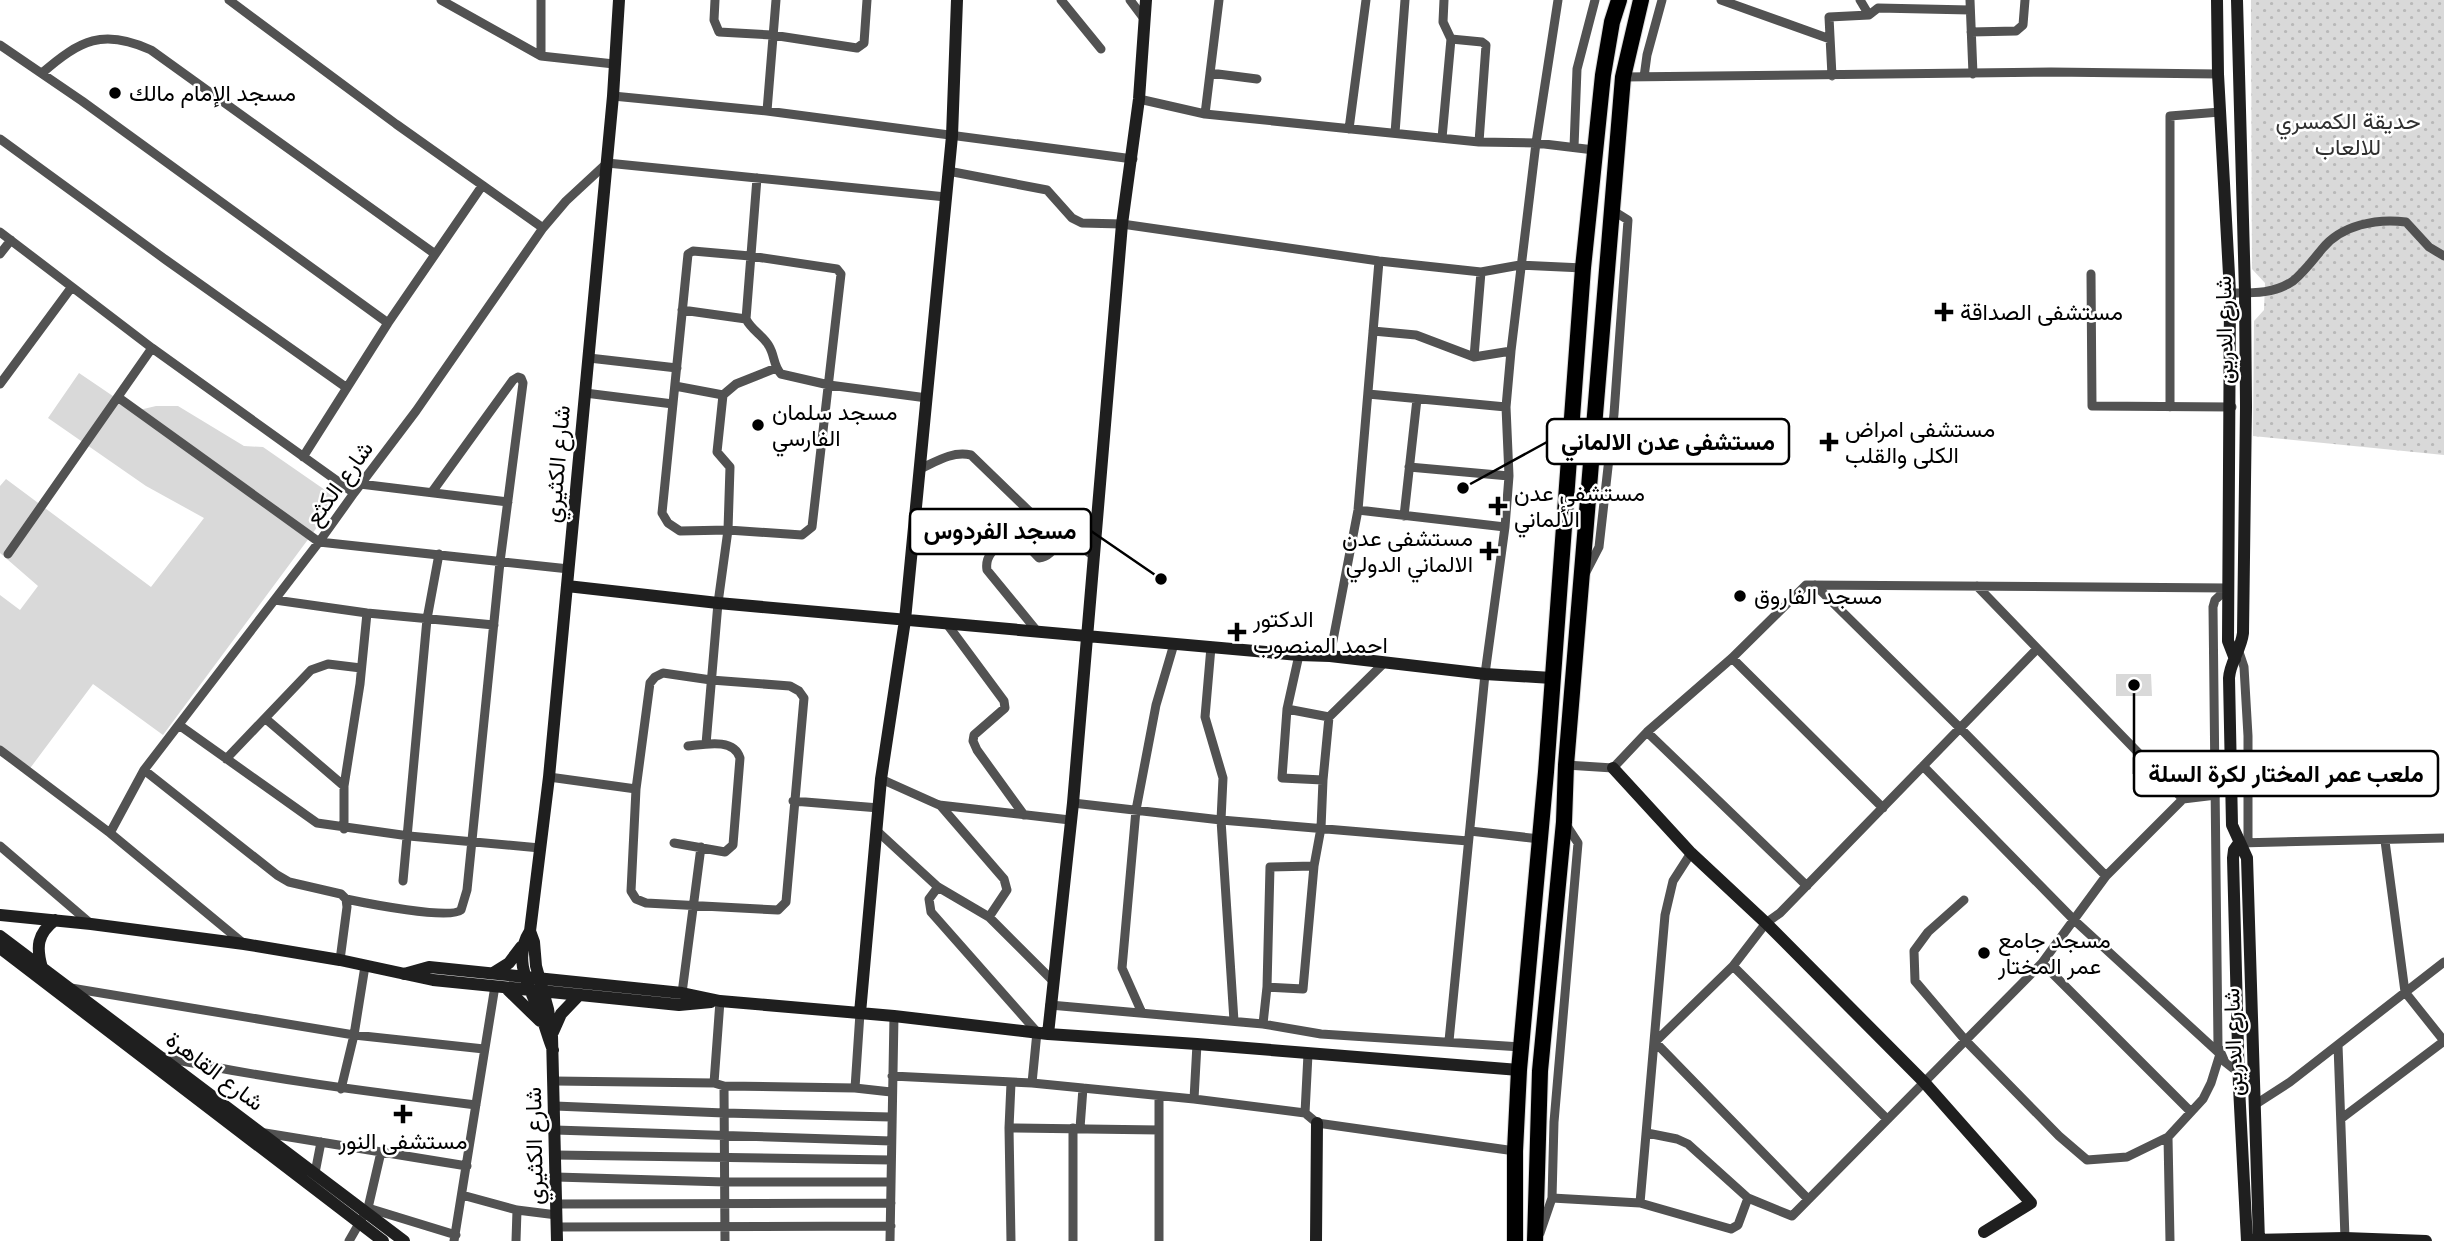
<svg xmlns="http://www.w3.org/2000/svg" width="2444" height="1241" font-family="'Public Sans',Vazirmatn,sans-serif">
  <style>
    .grass { fill: #d9d9d9 }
    .park { fill: url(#park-dots) }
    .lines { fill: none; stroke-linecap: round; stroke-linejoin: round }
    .highway-casing { stroke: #dbdbdb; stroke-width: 18 }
    .street { stroke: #525252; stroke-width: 9 }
    .secondary { stroke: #1f1f1f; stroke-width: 12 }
    .highway { stroke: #000; stroke-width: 16 }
    .poi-dot { fill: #000; stroke: #fff; stroke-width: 2.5 }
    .labels { text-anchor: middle; stroke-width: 5; stroke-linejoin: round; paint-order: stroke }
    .poi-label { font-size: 23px; fill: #000; stroke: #fff; text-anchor: start }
    .park-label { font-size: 23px; fill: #303030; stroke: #fff }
    .street-label { font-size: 23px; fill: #000; stroke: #fff }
    .leader { fill: none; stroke: #000; stroke-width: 2.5 }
    .callout-dot { fill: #000; stroke: #fff; stroke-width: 2.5 }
    .callout { fill: #fff; stroke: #000; stroke-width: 2.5 }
    .callout-label { font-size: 24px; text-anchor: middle; font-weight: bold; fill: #000 }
  </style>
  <defs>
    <pattern id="park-dots" width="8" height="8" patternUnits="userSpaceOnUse" patternTransform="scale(1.75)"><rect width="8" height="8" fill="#d9d9d9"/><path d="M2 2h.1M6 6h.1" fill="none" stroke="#b8b8b8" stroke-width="1.8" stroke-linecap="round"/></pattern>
  </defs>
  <rect width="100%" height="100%" fill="#fff"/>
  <path class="grass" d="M79 373 135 411 156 406H178L244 446 263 447 338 499 163 735 93 684 28 771 0 750V595L20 610 38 586 0 553V486L6 479 151 587 204 518 146 486 48 418Z
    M2116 674H2151L2152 696H2116Z"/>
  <path class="park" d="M2251 0H2444V455L2253 436 2254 321 2264 310 2265 283 2252 269Z"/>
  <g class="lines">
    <g class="highway-casing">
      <path id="highway" d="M1515 1241V1151L1519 1070 1546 772 1583 268 1603 75 1612 22 1619 0
        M1535 1241 1540 1071 1564 822 1566 765 1623 77 1641 0"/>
    </g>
    <path class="street" d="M229 0 396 124 543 228
      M441 0 541 56 614 64
      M541 0V56
      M715 0 714 20 719 32 772 35 857 48 864 43 867 0
      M1061 0 1101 49
      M1130 0 1145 20
      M1721 0 1830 39
      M1860 0 1869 15
      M1970 0 1973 74
      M1971 32 2016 31 2023 25 2025 0
      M1451 39 1482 42 1486 45 1479 142
      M0 45 82 101 388 323
      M42 73C80 40 103 28 151 50L435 254
      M1210 73 1257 79
      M1832 76 1829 17 1869 15 1878 8 1970 10
      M1623 77 2051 72 2218 74
      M1644 77 1647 55 1662 0
      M613 96 767 111 1133 159
      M1139 99 1205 114 1479 142 1536 143 1594 150
      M767 111 776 0
      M1205 114 1219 0
      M1349 129 1366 0
      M1395 133 1405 0
      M1442 138 1451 39 1443 22 1444 0
      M0 139 166 260 347 388
      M1574 147 1577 69 1595 0
      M948 171 1047 190 1072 218 1082 223 1122 224 1379 261 1481 272 1520 265 1583 268
      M757 178 746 319C752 331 763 335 769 346 775 356 773 365 781 374L829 385 927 398
      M0 232 152 348 354 493
      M693 251 750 256 837 269 841 274 812 527 802 535 728 530 680 531 668 523 662 513 688 254Z
      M0 254 11 240
      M2091 274 2092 406 2232 407
      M2230 293C2252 293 2274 294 2293 281 2304 272 2313 260 2322 249 2341 225 2377 218 2406 222L2429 247 2444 256
      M682 310 746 319
      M1373 331 1416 335 1474 357 1511 351
      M1474 357 1481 272
      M589 358 677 368
      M0 384 71 288
      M675 386 723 395
      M585 393 673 404
      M1368 394 1506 407
      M119 398 319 542 569 569
      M2170 407V116L2220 112
      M303 457 388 323 482 186
      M1409 467 1509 476
      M920 469C937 461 952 451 971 455L1060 541 1073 542 1094 556
      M360 484 508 502
      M1358 510 1505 527
      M1404 516 1417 399
      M8 554 152 348
      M1585 574 1599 547 1614 414 1628 220 1612 210
      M1815 585 1959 727 2106 876
      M1977 586 2183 799
      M2228 588 2215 600 2213 607 2218 1046 2225 1062 2239 1073
      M275 600 367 613 494 625
      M947 624 1004 701 1005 708 974 735 973 741 977 750 1024 815
      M1037 631 987 570C984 553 1000 545 1012 535L1021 539 1039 558C1049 557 1054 549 1060 541
      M1211 647 1205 717 1223 778 1221 820 1234 1021
      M2239 652 2244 667 2248 736V843
      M1299 655 1287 709 1282 778 1323 780
      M1330 656 1358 510 1379 261
      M1732 658 1883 808
      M663 673 711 680 790 686 799 691 804 698 786 902 778 910 646 903 636 899 631 891 636 789 650 683 655 677Z
      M1329 717 1384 663
      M266 719 344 786
      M179 725 317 823 409 836 540 848
      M1647 732 1807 886
      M706 744 718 603 728 530 730 467 717 452 723 395 736 384 776 368
      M0 750 110 833 243 943
      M226 759 311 670 328 664 361 668
      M1566 765 1613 768 1647 732 1732 658 1806 585 2228 588
      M1923 766 2074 920 2220 1054 2211 1083 2203 1099 2168 1137 2127 1157 2087 1160 2059 1136 1966 1041 1915 981 1914 951 1928 932 1964 900
      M144 770 277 875 289 882 341 894 346 899 347 907 340 960
      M549 777 636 789
      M881 779 939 805 1070 820
      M793 801 879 808
      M1073 803 1221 820 1468 841
      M940 805 1004 879 1007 890 989 917
      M344 829V786L360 684 367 613
      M876 830 938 887 989 917 1052 980
      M1470 831 1540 839
      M110 833 144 770 319 542 354 493 416 411 543 228 566 201 607 163 946 197
      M674 843 725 852 733 845 740 758C734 738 706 744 688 746
      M2239 843 2444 838
      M0 846 91 924
      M403 881 427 619 439 554
      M938 887 929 899 931 912 1037 1032 1032 1083
      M346 899C365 903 450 920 461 910L467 890 500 562 523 383 521 378 518 377 513 380 432 492
      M2042 963 2191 1112
      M1733 966 1887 1119
      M1267 987 1303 989 1314 866 1321 828 1323 780 1329 717 1287 709
      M71 988 354 1035 484 1049
      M682 993 701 847
      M1050 1005 1263 1024 1321 1034 1521 1047
      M1142 1013 1122 968 1136 810 1156 705 1174 644
      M1263 1024 1267 987 1270 867 1314 866
      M1449 1041 1485 674 1505 527 1509 476 1506 407 1511 351 1536 143 1558 0
      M2338 1045 2345 1238
      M163 1057C267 1079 371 1092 476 1105
      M892 1076 1032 1083 1194 1099 1305 1113 1317 1123 1515 1151
      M554 1081 714 1083 724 1086 855 1088 891 1092
      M714 1083 720 1001
      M1011 1083 1009 1128 1011 1241
      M724 1086 725 1241
      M855 1088 860 1013
      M341 1089 354 1035 365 966
      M1194 1099 1197 1044
      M2256 1104 2290 1082 2444 962
      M555 1106 724 1113 891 1117
      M1305 1113 1308 1054
      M2342 1118 2444 1041 2405 992 2385 841
      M1009 1128 1159 1130
      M1073 1128V1241
      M1080 1128 1083 1088
      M555 1130 891 1141
      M265 1133 467 1166
      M1647 1133 1677 1139 1688 1144 1748 1198 1792 1216 2042 963 2106 876 2183 799 2216 795
      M2168 1137 2170 1241
      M555 1155 891 1160
      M315 1173 321 1142
      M556 1177 725 1182H891
      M462 1195 517 1210 557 1215
      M1552 1198 1640 1203 1665 915 1673 881 1691 853
      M1808 1199 1655 1042 1733 966 1766 923 1780 913 2036 650
      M1640 1203 1731 1229 1738 1225 1748 1198
      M557 1204 891 1203
      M368 1208 456 1235
      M556 1227 891 1226
      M1540 1233 1552 1198 1554 1122 1578 843 1565 823
      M349 1241 368 1208 381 1152
      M454 1241 495 986
      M516 1241 517 1210
      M890 1241 894 1016
      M1159 1241V1097"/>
    <path class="secondary" d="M2217 0 2218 74 2230 293 2228 641 2235 659
      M2237 0 2245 293 2246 407 2243 633C2241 650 2230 662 2229 678L2232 825 2247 858 2259 1241
      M567 586 718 603 1299 655 1330 656 1485 674 1552 678
      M1613 768 1691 853 1766 923 1924 1082 2031 1203 1984 1232
      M2239 843 2234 850 2233 858 2239 1087 2247 1241
      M0 915 91 924 244 944 340 960 433 980 679 1005 711 1002
      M530 931 534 942 536 966 548 1009 552 1036 557 1241
      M0 936 404 1241
      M0 948 383 1241
      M42 968C36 947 37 934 55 920
      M493 973 509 963 521 947
      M404 974 429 967 682 993 720 1001 894 1016 1048 1034 1197 1044 1519 1070
      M506 988 540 1021
      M860 1013 881 779 905 620 952 136 957 0
      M553 1032 561 1014 579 995
      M1048 1034 1073 803 1122 224 1139 99 1146 0
      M553 1050C548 1038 545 1025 540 1013 529 986 512 959 530 931L549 777 613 96 619 0
      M2251 1240 2345 1238 2426 1241
      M1316 1241 1317 1123"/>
    <use href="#highway" class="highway"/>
  </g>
  <g class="poi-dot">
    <circle cx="115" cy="93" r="7"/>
    <path d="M1940.5 301.5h7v7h7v7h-7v7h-7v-7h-7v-7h7z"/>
    <circle cx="758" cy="425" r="7"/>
    <path d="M1825.5 431.5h7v7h7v7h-7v7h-7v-7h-7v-7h7z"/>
    <path d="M1494.5 495.5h7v7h7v7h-7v7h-7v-7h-7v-7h7z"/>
    <path d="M1485.5 540.5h7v7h7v7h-7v7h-7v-7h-7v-7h7z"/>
    <circle cx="1740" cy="596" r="7"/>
    <path d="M1233.5 621.5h7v7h7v7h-7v7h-7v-7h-7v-7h7z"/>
    <circle cx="1984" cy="953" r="7"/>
    <path d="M399.5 1103.5h7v7h7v7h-7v7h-7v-7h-7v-7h7z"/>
  </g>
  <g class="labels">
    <g class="poi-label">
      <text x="129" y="101">مسجد الإمام مالك</text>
      <text x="1960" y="320">مستشفى الصداقة</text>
      <text x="772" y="420">مسجد سلمان<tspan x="772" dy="26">الفارسي</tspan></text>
      <text x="1845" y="437">مستشفى امراض<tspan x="1845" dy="26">الكلى والقلب</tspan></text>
      <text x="1514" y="501">مستشفى عدن<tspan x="1514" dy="26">الألماني</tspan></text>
      <text x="1473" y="546" text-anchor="end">مستشفى عدن<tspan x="1473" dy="26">الالماني الدولي</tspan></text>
      <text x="1754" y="604">مسجد الفاروق</text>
      <text x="1253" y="627">الدكتور<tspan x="1253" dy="26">احمد المنصوب</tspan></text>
      <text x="1998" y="948">مسجد جامع<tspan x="1998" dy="26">عمر المختار</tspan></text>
      <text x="403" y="1149" text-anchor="middle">مستشفى النور</text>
    </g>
    <g class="park-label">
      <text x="2348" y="129">حديقة الكمسري<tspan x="2348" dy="26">للالعاب</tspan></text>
    </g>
    <g class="street-label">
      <text transform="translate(2224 330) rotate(-91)" y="8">شارع الدرين</text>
      <text transform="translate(557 464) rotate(-85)" y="8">شارع الكثيري</text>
      <text transform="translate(339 483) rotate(-54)" y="8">شارع الكثع</text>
      <text transform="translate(2233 1042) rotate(-92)" y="8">شارع الدرين</text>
      <text transform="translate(215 1071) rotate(37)" y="8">شارع القاهرة</text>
      <text transform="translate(534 1146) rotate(-91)" y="8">شارع الكثيري</text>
    </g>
  </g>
  <path class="leader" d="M1463 488L1547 442M1161 579L1091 531M2134 685L2134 774"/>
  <g class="callout-dot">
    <circle cx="1463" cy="488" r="7"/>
    <circle cx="1161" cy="579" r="7"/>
    <circle cx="2134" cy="685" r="7"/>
  </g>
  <g class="callout">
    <rect x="1547" y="419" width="242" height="45" rx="7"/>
    <rect x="910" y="509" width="181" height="45" rx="7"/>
    <rect x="2134" y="751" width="304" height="45" rx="7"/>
  </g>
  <g class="callout-label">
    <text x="1668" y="450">مستشفى عدن الالماني</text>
    <text x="1000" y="539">مسجد الفردوس</text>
    <text x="2286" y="782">ملعب عمر المختار لكرة السلة</text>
  </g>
</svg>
